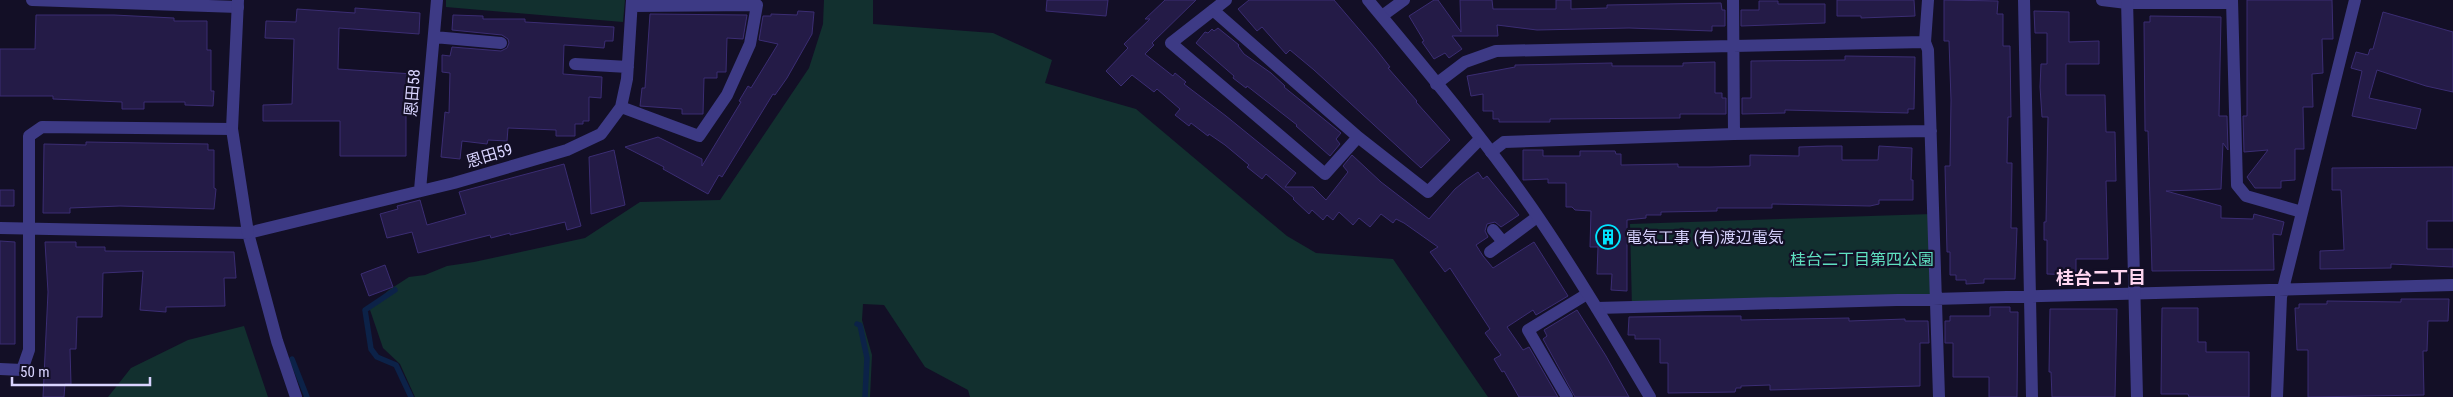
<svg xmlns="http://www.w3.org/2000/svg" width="2453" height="397" font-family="'Roboto Condensed','Noto Sans JP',sans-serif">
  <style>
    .green { fill: #12302f }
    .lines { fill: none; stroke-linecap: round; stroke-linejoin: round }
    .stream { stroke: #0c2248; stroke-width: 5.5 }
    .building { fill: #241b47; stroke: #3b2d73 }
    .minor { stroke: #3d3a85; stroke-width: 12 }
    .tertiary { stroke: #3d3a85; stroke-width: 12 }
    .labels { text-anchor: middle; stroke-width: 4.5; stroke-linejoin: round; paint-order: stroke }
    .street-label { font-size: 16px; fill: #d9d4ff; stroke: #130f26 }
    .poi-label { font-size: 16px; fill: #d9d4ff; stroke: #130f26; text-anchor: start }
    .park-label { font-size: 16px; fill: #5fe0c0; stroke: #130f26 }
    .neighbourhood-label { font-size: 18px; font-weight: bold; fill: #ffd6f0; stroke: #130f26 }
  </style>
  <rect width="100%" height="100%" fill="#130f26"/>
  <path class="green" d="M446 0H625L623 22 446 7Z
    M824 0H873V24L993 33 1052 60 1045 83 1136 109 1287 236 1316 253 1393 259 1488 397H970L968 390 925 367 884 305 863 304 862 320 872 355 870 397H415L400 364 383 348 369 307 389 290 409 277 425 275 447 266 474 262 585 238 640 202 720 200 809 68 823 24Z
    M1932 214 1936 298 1632 308 1630 224Z
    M244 326 268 397H108L131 368 188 340Z"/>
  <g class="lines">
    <path class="stream" d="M395 290 365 310 371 349 377 357 396 365 411 397
      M857 324 860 325 867 358 865 397
      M292 359 307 397"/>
  </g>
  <path class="building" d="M1047 0H1108L1106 16 1046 11Z
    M1165 0H1196L1152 43 1154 45 1145 54 1173 76 1175 73 1186 82 1184 84 1226 116 1296 173 1285 187H1313L1326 200 1348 172 1343 166 1352 155 1381 182 1429 219 1455 189 1466 180 1478 172 1483 179 1487 176 1519 215 1501 227 1495 222 1487 224 1485 231 1488 237 1476 245 1483 256 1493 268 1534 242 1568 296 1536 315 1533 310 1507 327 1523 350 1529 347 1558 397H1519L1504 371 1502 372 1494 359 1501 355 1485 333 1490 329 1450 268 1445 272 1430 252 1438 247 1404 223 1396 219 1393 223 1381 214 1370 227 1359 218 1353 225 1339 212 1333 220 1327 215 1323 220 1312 210 1309 214 1293 199 1294 198 1266 174 1262 179 1247 167 1249 165 1225 145 1209 134 1208 136 1191 123 1189 126 1175 115 1180 109 1157 89 1154 92 1132 75 1121 86 1106 71 1128 48 1124 44 1150 19H1145Z
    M1249 0H1334L1375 48 1390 67 1388 68 1417 101 1416 102 1450 140 1421 168 1314 70 1290 50 1286 54 1262 27 1257 31 1238 9Z
    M1434 0H1438L1461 32 1460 0H1492L1493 9H1556V0H1571V9L1607 8V5L1721 3 1722 10H1725V26H1712V31L1629 28 1537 30 1497 25 1498 36H1452L1462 49 1449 58 1445 53 1434 59 1422 42 1424 41 1409 16Z
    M1837 0H1914L1915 16 1861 18V16H1837Z
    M1944 0 1998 1 1997 14H2003V46H2010L2011 117H2008L2007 163H2012L2011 228H2017L2015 279H1984V283L1966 284V280H1956V275H1950V252H1947L1945 166H1950L1951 100 1949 41H1944Z
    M2247 0H2332L2333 39H2322L2323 73 2312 74 2313 107H2303L2304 149H2295V180L2281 181V188H2255L2247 177 2268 150 2244 152 2243 116H2247Z
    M1759 1H1778V4H1825V23L1741 26V10H1759Z
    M355 8 420 13 419 34 339 28 338 69 413 74 412 94H406V156H340V121H263V105L292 104 294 39 265 38 266 21 296 22 297 9 355 13Z
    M798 11 814 12 812 34 787 78 775 95 773 94 722 177 719 175 708 194 663 169 664 167 625 147 658 137 702 159V166L741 102 739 101 748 86 751 88 778 44 759 40 763 16H771V14L797 15Z
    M2034 11 2069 12V42L2099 41V64H2066V95H2105L2106 132H2115L2116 181H2106L2108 259H2076V275L2047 274V240H2044V222H2046L2048 117H2042L2040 87 2041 64H2047V33H2035Z
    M2383 12 2453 32V92L2426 86 2377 70 2369 98 2421 109 2416 129 2352 116 2362 71 2351 68 2356 52 2368 55 2370 49H2373Z
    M650 14 747 15 743 39 727 38 726 72H717V78H704L703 114H682V109L640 106 642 88H645Z
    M36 15H114L174 18V21H207V50H211V91H214L213 106 185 105V102H144V109H122V102L53 99V96H0V49H35Z
    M453 15 483 16V19H525V22L614 27 613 41H605L604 48 564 45 563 74 602 77 601 98 589 97V121H583V124H575V136H556V130L508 128 507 141 488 140 487 144 462 141 460 159 441 157 445 112 449 113 450 73 442 72V55L450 56 452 47 501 51 507 48 509 43 508 39 502 35 452 30Z
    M2150 16 2221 17 2219 116H2227L2228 150 2223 143 2221 189 2166 191 2221 206V218L2253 219 2254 214 2284 222 2281 235 2273 234 2274 270 2152 271 2148 131H2145L2144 22H2150Z
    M1218 28 1239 45 1238 46 1244 54 1271 73 1285 86 1284 87 1341 133 1336 139 1340 144 1330 156 1296 126 1297 125 1247 86 1246 88 1233 78 1234 76 1196 43 1205 32 1208 33 1212 29 1214 31Z
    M1845 56 1915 57 1914 109H1908V113L1785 110V113L1742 114V98H1751V61L1845 60Z
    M1715 62V93H1722V98H1726V114H1680V118L1550 119V122H1499V119H1493V111H1483V94L1471 96 1467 76 1515 67V65L1612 63V66H1683V63Z
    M86 142 208 144V150H214V188L216 189 214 209 120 206 70 208V213H43L44 144 86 145Z
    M1827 146H1842V160H1878L1879 146 1912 148 1911 180H1913V200H1879V204L1870 206 1772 204V208H1717V211L1661 212V215H1646V218L1627 220V291L1611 290 1612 274H1597L1598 247H1590L1591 211 1575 210 1572 207H1566V183H1548V179L1523 180V150H1543V156H1580V151H1615L1616 154H1621V165L1678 164V167H1710L1750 166V155L1799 156V147Z
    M614 150 625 205 591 214 589 157Z
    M564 164 581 226 567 230 565 222 510 235V233L491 238 490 235 418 253 412 232 387 238 380 214 398 209 397 206 420 200 427 225 466 214 459 192Z
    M2453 167V221H2427V249H2453V267L2391 264V268L2320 269V251L2344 250 2341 190H2332V168Z
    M0 190H14V206H0Z
    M0 241 15 242V344H0Z
    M45 242H76V247H105V251L234 252 236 278H224L225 306 166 307V312L140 310 143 271 103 273 102 317H77L76 349H70L71 384H65L64 397H43L48 292Z
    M385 265 393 287 369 296 361 274Z
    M2401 299H2449L2448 321H2428L2427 351H2423L2424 395 2308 397V350H2297L2295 308H2299V304H2327V301L2401 302Z
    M1990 307H2010V312H2018L2017 397H1989V377H1953V343H1945V321H1950V316H1990Z
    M2162 308H2198V342H2206V352H2249V397H2189L2188 394H2161Z
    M2050 309H2117L2115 397H2052L2051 372H2049Z
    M1577 310 1606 356 1629 397H1575L1543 339 1547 336 1544 330Z
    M1701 316H1741V320L1849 318V321L1905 319V321H1928L1929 343H1920V386L1770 390V385L1741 386V388H1736L1735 392 1668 393V363H1660V339H1635V335H1628L1629 317Z"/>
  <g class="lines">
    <path class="minor" d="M32 0 238 7
      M1226 0 1171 43 1325 174 1358 137 1428 192 1480 139
      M1733 0 1734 134
      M1928 0 1925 42 1928 50 1939 397
      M2024 0 2032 397
      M2102 0 2127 3H2232
      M2232 0 2237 185 2246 196 2302 212
      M1213 10 1358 137
      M1382 16 1404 0
      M434 37 501 43
      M575 64 628 67
      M1436 84 1465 62 1496 51 1925 42
      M621 107 699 136 727 95 750 44 757 5 632 6
      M1491 152 1504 142 1734 134 1931 131
      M420 190 437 0
      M0 228 248 233 454 183 567 150 601 134 621 107 627 79 632 0
      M1493 230 1503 242
      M248 233 277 341 296 397
      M1490 252 1537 217
      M1597 308 2453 285
      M0 369 22 370 29 350V136L42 127 232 129
      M1567 397 1528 330 1587 294
      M2277 397 2281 297 2355 0"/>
    <path class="tertiary" d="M238 0 232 129 248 233
      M1368 0C1424 67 1482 136 1532 208 1574 269 1612 333 1650 397
      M2127 0 2137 397"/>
  </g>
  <defs>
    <g id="building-ring" transform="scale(1.25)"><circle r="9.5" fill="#130f26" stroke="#00e5ff" stroke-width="1.5"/><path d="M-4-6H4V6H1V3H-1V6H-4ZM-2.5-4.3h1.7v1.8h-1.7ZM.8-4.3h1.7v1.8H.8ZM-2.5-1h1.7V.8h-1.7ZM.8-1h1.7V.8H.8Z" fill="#00e5ff"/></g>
  </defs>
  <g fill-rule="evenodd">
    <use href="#building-ring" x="1608" y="237"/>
  </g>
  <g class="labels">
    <g class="street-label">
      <text transform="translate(412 93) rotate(-85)" y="6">恩田58</text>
      <text transform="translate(489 155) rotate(-17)" y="6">恩田59</text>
    </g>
    <g class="poi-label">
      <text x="1626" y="243">電気工事 (有)渡辺電気</text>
    </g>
    <g class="park-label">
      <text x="1862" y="265">桂台二丁目第四公園</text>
    </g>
    <g class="neighbourhood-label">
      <text x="2101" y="284">桂台二丁目</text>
    </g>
  </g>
  <path d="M12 377v8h138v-8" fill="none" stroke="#d9d4ff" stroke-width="2.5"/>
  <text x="20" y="377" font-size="15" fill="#d9d4ff" stroke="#130f26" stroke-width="4" paint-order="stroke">50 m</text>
</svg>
